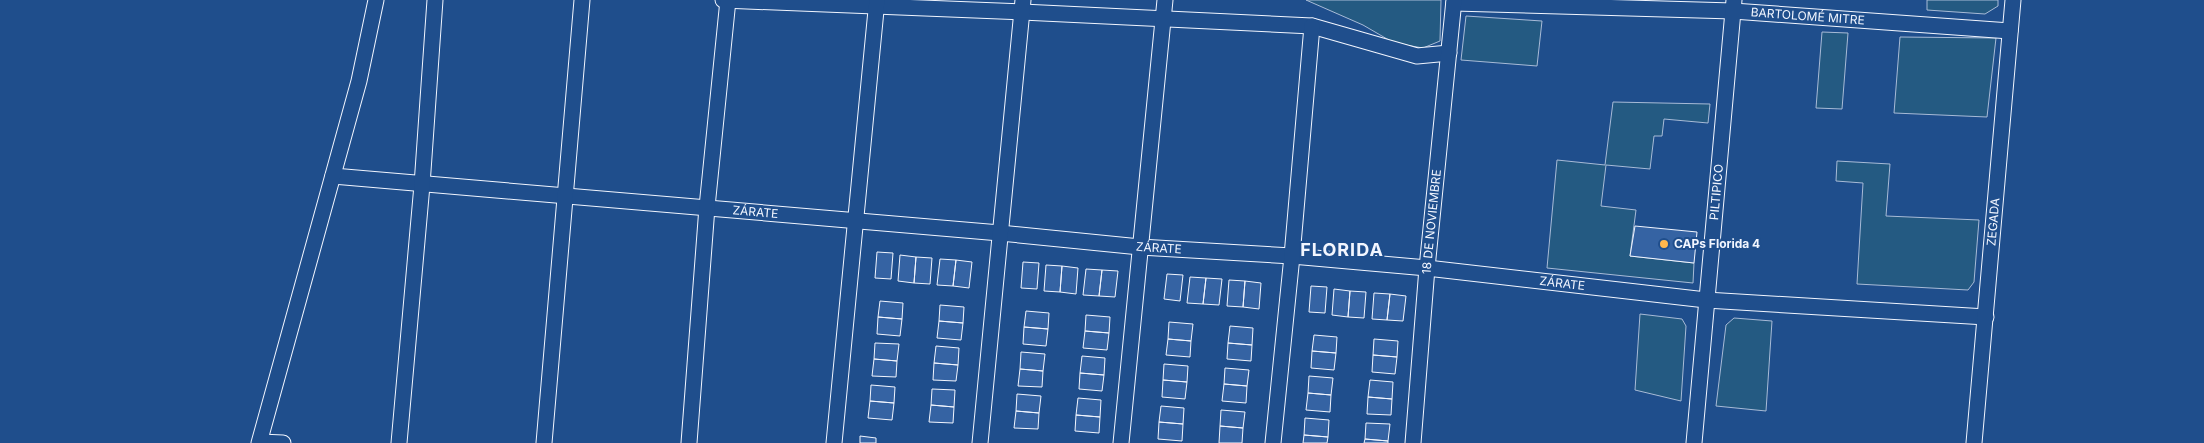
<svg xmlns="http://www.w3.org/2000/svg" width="2204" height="443" font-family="Inter,sans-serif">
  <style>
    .green { fill: #245a82; stroke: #a8bbd7 }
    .building { fill: #3563a3; stroke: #f2f6ff }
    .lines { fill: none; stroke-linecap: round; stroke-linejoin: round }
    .minor-casing { stroke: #f2f6ff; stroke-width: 17 }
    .minor { stroke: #1f4e8c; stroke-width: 15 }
    .poi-dot { fill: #ffb74d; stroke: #1f4e8c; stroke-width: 2 }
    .labels { text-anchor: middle; stroke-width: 4; stroke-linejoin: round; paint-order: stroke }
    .street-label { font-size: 12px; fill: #f2f6ff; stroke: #1f4e8c }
    .poi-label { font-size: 12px; font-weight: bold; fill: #f2f6ff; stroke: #1f4e8c; text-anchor: start }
    .district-label { font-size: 18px; font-weight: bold; letter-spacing: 1px; fill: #f2f6ff; stroke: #1f4e8c }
  </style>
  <rect width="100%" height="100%" fill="#1f4e8c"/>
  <path class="green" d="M1306 0H1441L1440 41 1423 48 1394 43 1363 25Z
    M1927 0H1998V6L1985 14 1927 10Z
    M1466 16 1542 21 1537 66 1461 60Z
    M1822 32 1848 33 1842 109 1816 108Z
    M1900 37 1996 38 1987 117 1894 113Z
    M1613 102 1710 104 1708 123 1664 119 1662 136H1654L1650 169 1606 165 1601 206 1636 210 1630 256 1694 263 1693 283 1547 268 1557 160 1605 165Z
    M1837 161 1890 164 1886 216 1979 220 1974 282 1968 290 1857 284 1863 183 1836 181Z
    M1640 314 1682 319 1686 326 1681 401 1635 390Z
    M1734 318 1772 321 1766 411 1716 406 1726 325Z"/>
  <path class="building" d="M1635 226 1697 232 1694 263 1630 256Z
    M877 252 893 253 891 279 875 278Z
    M900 255 916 257 914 283 898 281Z
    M916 257 932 258 930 284 914 283Z
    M940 259 956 260 953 286 937 285Z
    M956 260 972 262 969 288 953 286Z
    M1023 262 1039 263 1037 289 1021 288Z
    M1046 265 1062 266 1060 292 1044 291Z
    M1062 266 1078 268 1076 294 1060 292Z
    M1086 269 1102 270 1099 296 1083 295Z
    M1102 270 1118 271 1115 297 1099 296Z
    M1167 274 1183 275 1180 301 1164 299Z
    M1190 277 1206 278 1203 304 1187 303Z
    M1206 278 1222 279 1219 305 1203 304Z
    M1229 280 1245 281 1243 307 1227 306Z
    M1245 281 1261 283 1259 309 1243 307Z
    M1311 286 1327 287 1325 313 1309 312Z
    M1334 289 1350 291 1348 317 1332 315Z
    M1350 291 1366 292 1364 318 1348 317Z
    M1374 293 1390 294 1387 320 1372 319Z
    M1390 294 1406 296 1403 321 1387 320Z
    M880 301 903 303 902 319 878 317Z
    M940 305 964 307 963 323 939 321Z
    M1026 311 1049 313 1048 329 1024 327Z
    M1086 315 1110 317 1109 333 1085 331Z
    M878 317 902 319 900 336 877 334Z
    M939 321 963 323 961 340 937 338Z
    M1169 322 1193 324 1191 341 1168 339Z
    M1230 326 1253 328 1252 345 1228 343Z
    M1024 327 1048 329 1046 346 1023 344Z
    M1085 331 1109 333 1107 350 1083 348Z
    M1314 335 1337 337 1336 353 1312 351Z
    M1168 339 1191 341 1190 357 1166 355Z
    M1374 339 1398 341 1397 357 1373 355Z
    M875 343 899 344 897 361 874 359Z
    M1228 343 1252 345 1251 361 1227 359Z
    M936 346 959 348 958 365 934 363Z
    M1312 351 1336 353 1334 370 1311 368Z
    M1021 352 1045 354 1043 371 1020 369Z
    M1373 355 1397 357 1395 374 1372 372Z
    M1082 356 1105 358 1104 375 1080 373Z
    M874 359 897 361 896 377 872 376Z
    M934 363 958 365 956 381 933 380Z
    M1164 364 1188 366 1187 382 1163 380Z
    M1225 368 1249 370 1247 386 1224 384Z
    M1020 369 1043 371 1042 387 1018 386Z
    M1080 373 1104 375 1102 391 1079 389Z
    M1309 376 1333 378 1331 395 1308 393Z
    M1163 380 1187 382 1185 399 1162 397Z
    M1370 380 1393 382 1392 399 1368 397Z
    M1224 384 1247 386 1246 403 1222 401Z
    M871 385 895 387 894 403 870 401Z
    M932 389 955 390 954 407 931 405Z
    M1308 393 1331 395 1330 412 1306 410Z
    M1017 394 1041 396 1039 413 1016 411Z
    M1368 397 1392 399 1391 415 1367 414Z
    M1078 398 1101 400 1100 417 1076 415Z
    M870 401 894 403 892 420 868 418Z
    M931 405 954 407 953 423 929 422Z
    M1161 406 1184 408 1183 424 1159 422Z
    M1221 410 1245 412 1243 428 1220 426Z
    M1016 411 1039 413 1038 429 1014 428Z
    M1076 415 1100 417 1099 433 1075 431Z
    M1305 418 1329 420 1328 437 1304 435Z
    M1159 422 1183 424 1182 441 1158 439Z
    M1366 423 1390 424 1388 441 1365 439Z
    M1220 426 1243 428 1242 443H1219Z
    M1304 435 1328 437 1327 443H1303Z
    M860 436 876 438V443H860Z
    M1365 439 1388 441V443H1364Z"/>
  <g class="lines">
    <g class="minor-casing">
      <g id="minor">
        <path d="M723 0 1022 12 1312 26 1417 56 1449 53"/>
        <path id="s1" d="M1454 3 1733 11 2010 31"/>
        <path id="s2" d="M333 176 1000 233 1140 247 1292 256 1427 268 1706 300 1986 317"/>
        <path d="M260 442 283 443"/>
        <path d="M259 443 359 81 376 0"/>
        <path d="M399 443 422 185 435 0"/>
        <path d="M544 443 582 0"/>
        <path d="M689 443 707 207 728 0"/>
        <path d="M834 443 877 0"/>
        <path d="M980 443 1023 0"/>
        <path d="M1121 443 1165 0"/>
        <path d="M1273 443 1292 256 1312 26"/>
        <path id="s3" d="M1413 443 1427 268 1454 0"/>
        <path id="s4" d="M1694 443 1734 0"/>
        <path id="s5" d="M1974 443 2013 0"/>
      </g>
    </g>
    <use href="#minor" class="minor"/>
  </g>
  <circle class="poi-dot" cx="1664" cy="244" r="5"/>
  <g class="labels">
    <g class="street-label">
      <text dy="4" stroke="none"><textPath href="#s1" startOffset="354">BARTOLOMÉ MITRE</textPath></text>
      <text dy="4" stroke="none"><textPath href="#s4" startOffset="252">PILTIPICO</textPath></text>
      <text dy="4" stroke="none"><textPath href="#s2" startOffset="424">ZÁRATE</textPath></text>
      <text dy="4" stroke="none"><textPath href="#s3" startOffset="222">18 DE NOVIEMBRE</textPath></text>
      <text dy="4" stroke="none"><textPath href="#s5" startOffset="222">ZEGADA</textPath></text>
      <text dy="4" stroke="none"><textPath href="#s2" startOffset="829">ZÁRATE</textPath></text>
      <text dy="4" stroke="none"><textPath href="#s2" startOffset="1234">ZÁRATE</textPath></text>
    </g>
    <g class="poi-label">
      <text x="1674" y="248">CAPs Florida 4</text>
    </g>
    <g class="district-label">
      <text x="1342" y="256">FLORIDA</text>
    </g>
  </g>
</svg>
